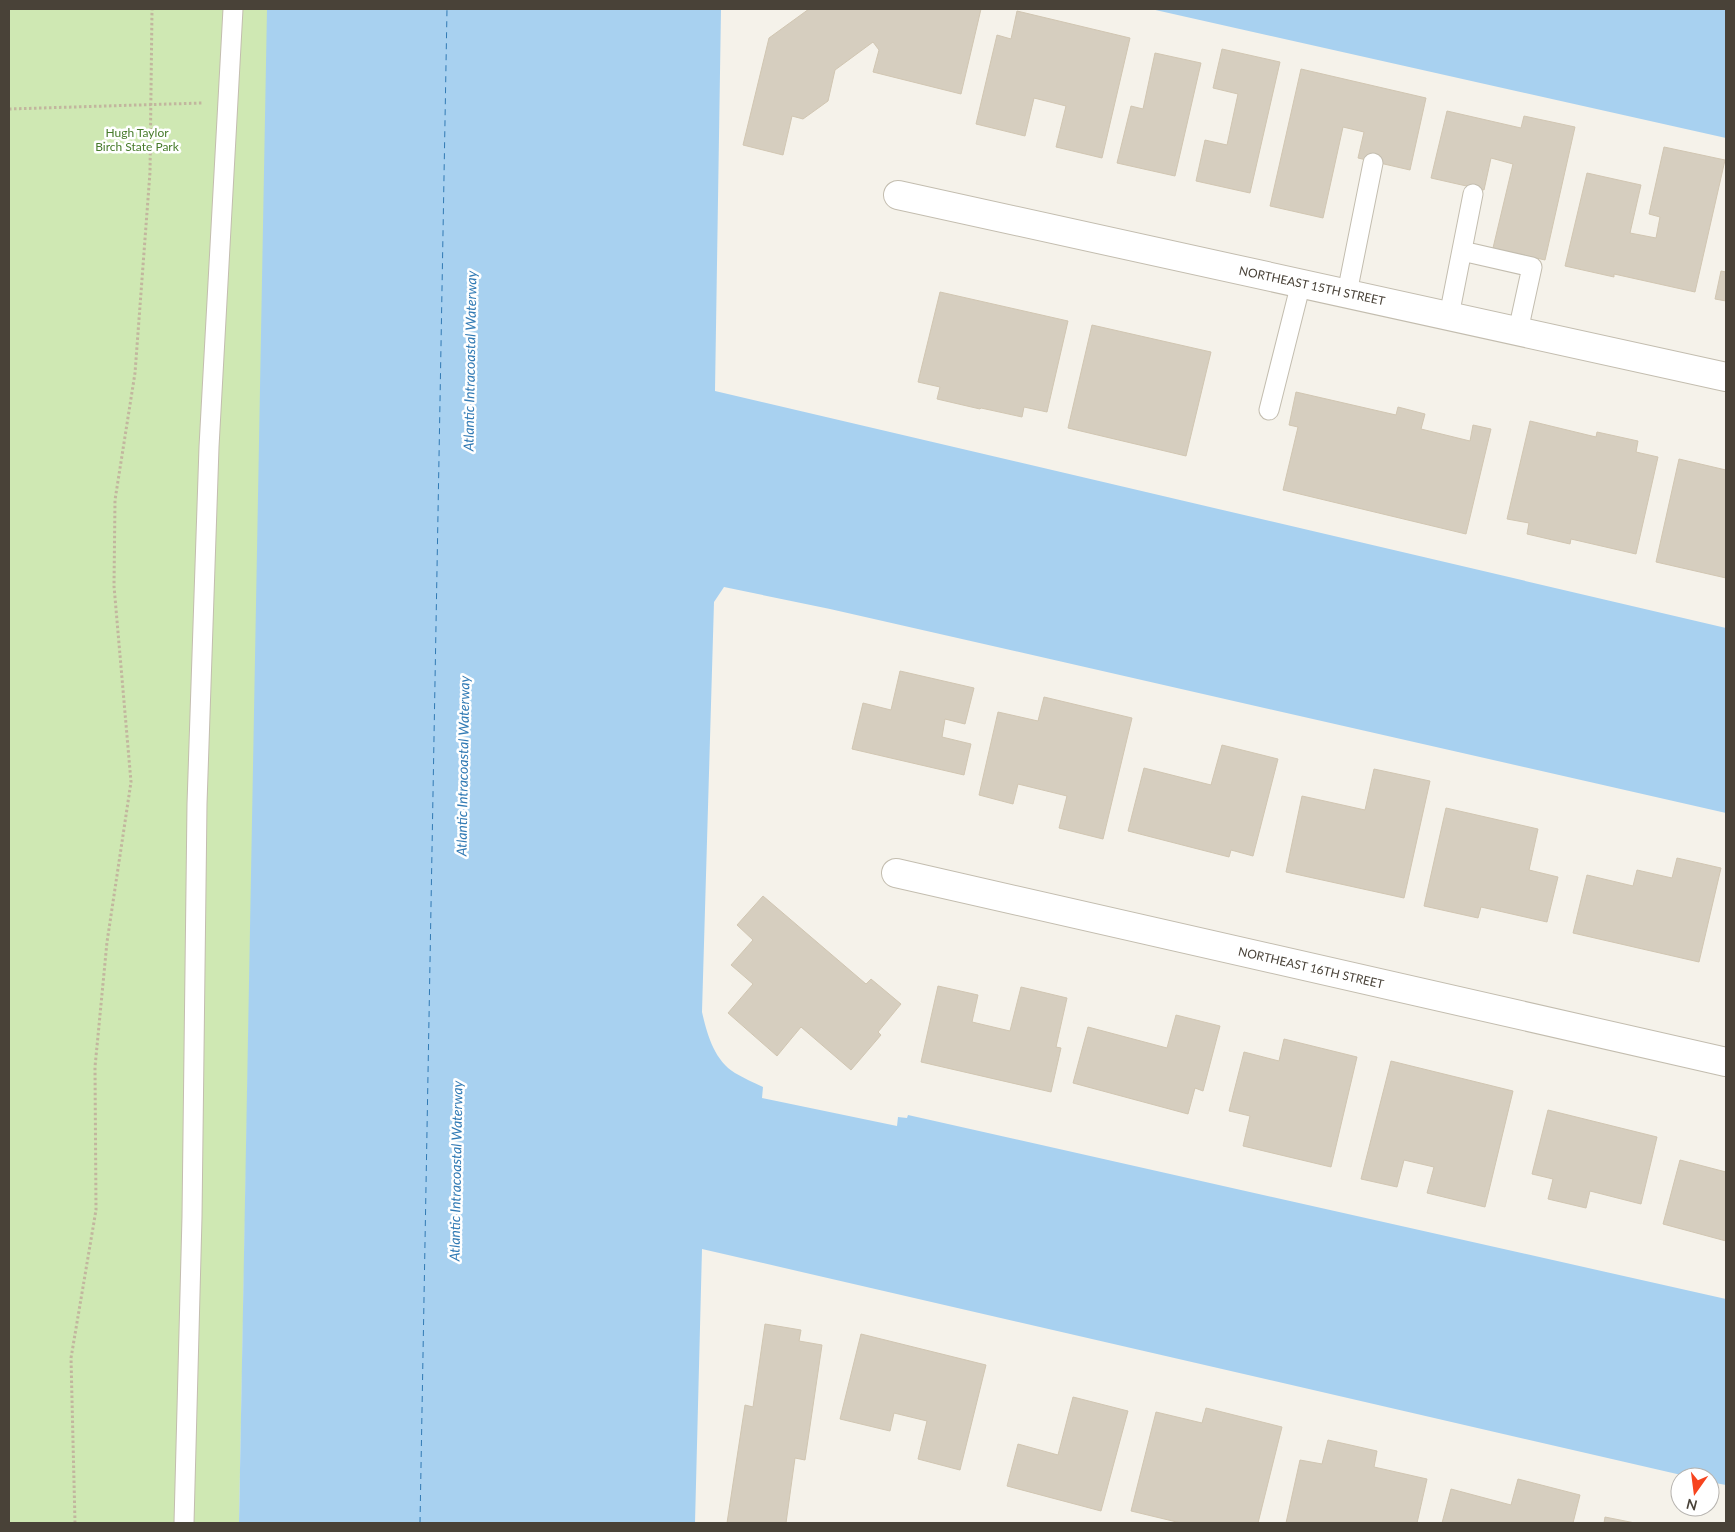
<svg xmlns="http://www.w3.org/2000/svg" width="1735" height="1532" font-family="Lato,sans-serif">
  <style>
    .green { fill: #cfe8b3 }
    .water { fill: #a8d1f0 }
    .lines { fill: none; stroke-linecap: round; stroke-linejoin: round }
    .ferry { stroke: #317ab4; stroke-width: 1; stroke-dasharray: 6 5; stroke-linecap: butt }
    .building { fill: #d6cebf; stroke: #d1c6b2 }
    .service-casing { stroke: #c3bdaf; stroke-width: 21 }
    .minor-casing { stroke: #c3bdaf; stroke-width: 30 }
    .path { stroke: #c2b69e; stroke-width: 3; stroke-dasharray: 2.5 2.5; stroke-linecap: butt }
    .service { stroke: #fff; stroke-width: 19 }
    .minor { stroke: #fff; stroke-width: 28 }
    .labels { text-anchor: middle; stroke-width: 5; stroke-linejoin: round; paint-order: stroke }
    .park-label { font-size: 12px; fill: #477b2b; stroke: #fff }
    .street-label { font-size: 12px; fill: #494238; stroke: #fff }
    .water-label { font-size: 14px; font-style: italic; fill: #317ab4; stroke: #fff }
  </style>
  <rect width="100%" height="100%" fill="#f5f2ea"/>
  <path class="green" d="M9 9H269L239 1523H9Z"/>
  <path class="water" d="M267 9H721L715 391 1726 628V813L830 609 724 587 714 602 702 1012C707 1034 714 1060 735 1073 744 1078 754 1083 763 1087L762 1098 897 1126 898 1117 907 1118 908 1115 1726 1299V1485L1710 1482V1477H1690L702 1249 695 1523H239Z
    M1151 9H1726V138Z"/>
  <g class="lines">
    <path class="ferry" d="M420 1523 447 9"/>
  </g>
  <path class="building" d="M809 9H981L961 94 873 72 879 50 873 42 835 70 828 101 803 119 792 116 783 155 743 145 769 38Z
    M1017 11 1130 38 1102 158 1056 147 1066 106 1034 98 1025 136 976 124 997 35 1011 39Z
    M1222 49 1280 62 1250 193 1196 181 1205 140 1227 145 1238 94 1213 88Z
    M1155 53 1201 63 1175 176 1117 163 1131 106 1143 109Z
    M1301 69 1426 98 1410 170 1358 158 1364 132 1343 127 1323 218 1270 206Z
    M1447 111 1521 128 1524 116 1575 127 1545 260 1493 248 1513 164 1491 158 1484 190 1431 178Z
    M1664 147 1725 160 1695 292 1614 274V277L1565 266 1587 173 1641 185 1630 233 1656 238 1660 217 1649 214Z
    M1721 271 1726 272V301L1715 299Z
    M940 292 1068 321 1047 412 1024 407 1022 417 981 408 980 409 937 399 940 387 918 382Z
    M1092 325 1211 352 1186 456 1068 428Z
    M1296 392 1396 415 1398 407 1425 414 1421 429 1470 441 1473 425 1491 429 1466 534 1283 490 1298 427 1289 425Z
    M1530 421 1596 437 1597 432 1638 441 1636 452 1658 457 1636 554 1571 539 1570 544 1527 534 1529 523 1507 519Z
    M1679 459 1726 470V578L1656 562Z
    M900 671 974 688 965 724 945 719 942 737 971 744 964 775 852 749 863 703 891 710Z
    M1044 697 1132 718 1103 839 1059 828 1067 796 1018 784 1013 804 979 795 998 712 1038 721Z
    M1222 745 1278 759 1253 856 1231 850 1229 857 1128 831 1144 768 1211 785Z
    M1374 769 1430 781 1404 898 1286 872 1302 796 1365 810Z
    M1446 808 1538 829 1529 870 1558 877 1547 922 1481 907 1478 918 1424 906Z
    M1677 858 1721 868 1699 962 1573 933 1587 875 1633 886 1637 870 1672 878Z
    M763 896 866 984 871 979 901 1004 878 1032 881 1035 851 1070 801 1027 777 1056 728 1013 753 984 731 965 753 940 737 925Z
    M938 986 978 995 972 1022 1010 1031 1021 987 1067 998 1056 1047 1061 1048 1051 1092 921 1062Z
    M1176 1015 1220 1026 1203 1091 1195 1088 1188 1114 1073 1083 1088 1027 1167 1048Z
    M1284 1039 1357 1057 1331 1167 1243 1146 1250 1116 1229 1111 1244 1052 1279 1061Z
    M1391 1061 1513 1091 1485 1207 1427 1193 1434 1167 1404 1160 1397 1187 1361 1179Z
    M1548 1110 1657 1137 1641 1204 1590 1191 1586 1208 1548 1199 1553 1179 1532 1174Z
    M1680 1160 1726 1172V1241L1663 1224Z
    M765 1324 801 1330 799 1341 822 1345 805 1460 795 1458 786 1523H727L745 1405 753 1407Z
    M861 1334 986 1365 960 1470 918 1459 927 1421 894 1413 890 1431 840 1419Z
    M1073 1397 1128 1411 1101 1511 1007 1486 1018 1444 1058 1455Z
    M1206 1408 1282 1427 1258 1523H1181L1131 1511 1156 1412 1202 1423Z
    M1328 1440 1377 1451 1374 1467 1427 1479 1417 1523H1286L1300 1460 1322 1464Z
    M1518 1479 1580 1495 1573 1523H1442L1451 1489 1511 1505Z
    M1605 1517 1635 1523H1604Z"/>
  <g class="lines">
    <g class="service-casing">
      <path id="service" d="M1462 251 1532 267 1518 331
        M1347 293 1373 163
        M1449 316 1473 194
        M1269 410 1301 283
        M184 1523 192 1217 197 804 209 447 233 9"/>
    </g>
    <g class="minor-casing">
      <path id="minor" d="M898 195 1726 377
        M896 873 1726 1062"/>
    </g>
    <path class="path" d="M9 109 202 103
      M75 1523 71 1358 96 1210 95 1067 107 942 131 782 114 586 115 500 135 373 150 172 152 9"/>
    <use href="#service" class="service"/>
    <use href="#minor" class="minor"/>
  </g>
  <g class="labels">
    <g class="park-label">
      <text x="137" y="137">Hugh Taylor<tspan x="137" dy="14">Birch State Park</tspan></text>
    </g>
    <g class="street-label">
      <text transform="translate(1312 286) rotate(12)" y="4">NORTHEAST 15TH STREET</text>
      <text transform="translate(1311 968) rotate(13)" y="4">NORTHEAST 16TH STREET</text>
    </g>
    <g class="water-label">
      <text transform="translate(470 361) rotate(-89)" y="5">Atlantic Intracoastal Waterway</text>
      <text transform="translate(463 766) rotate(-89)" y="5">Atlantic Intracoastal Waterway</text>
      <text transform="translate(456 1171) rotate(-89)" y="5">Atlantic Intracoastal Waterway</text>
    </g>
  </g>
  <rect width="1735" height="1532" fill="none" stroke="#494238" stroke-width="20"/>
  <g transform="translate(1695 1492) rotate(194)"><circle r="24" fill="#ffffff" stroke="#b6b3af"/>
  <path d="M0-4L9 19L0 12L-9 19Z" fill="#f7441e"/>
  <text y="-8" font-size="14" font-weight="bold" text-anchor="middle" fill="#494238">N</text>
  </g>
</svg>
